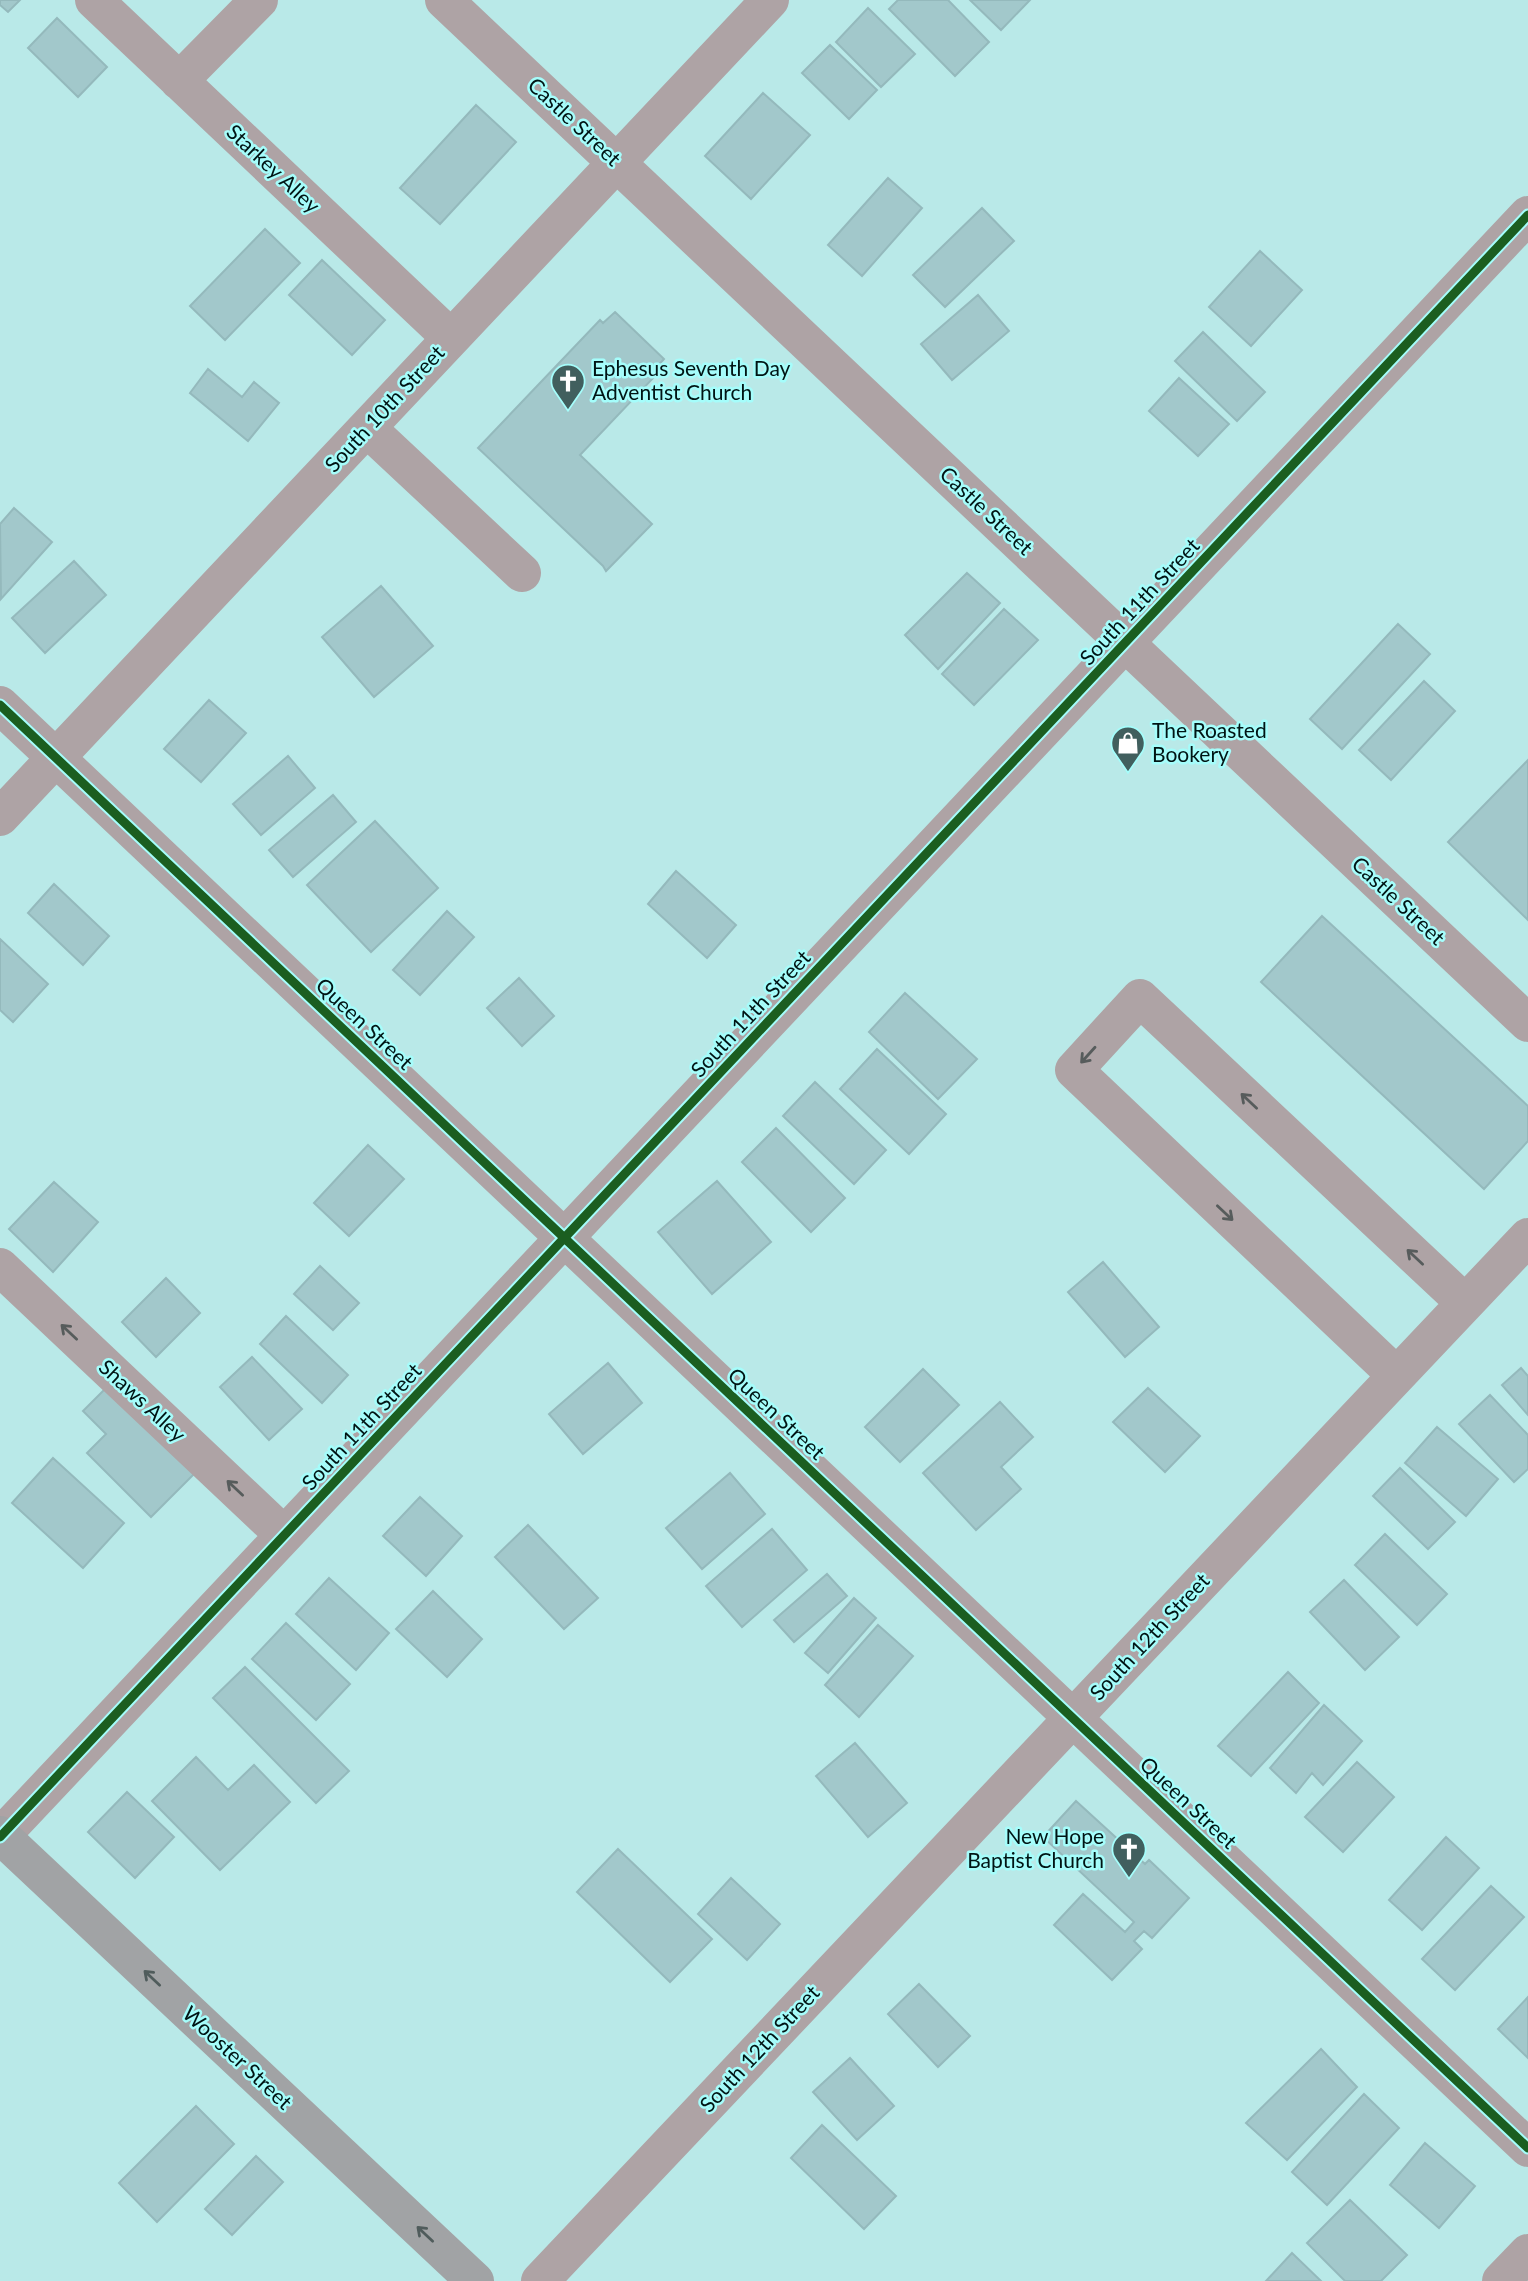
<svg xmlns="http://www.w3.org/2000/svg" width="1528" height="2281" font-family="Lato,sans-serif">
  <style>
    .building { fill: #a2c8cb; stroke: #94b9bc; stroke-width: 2 }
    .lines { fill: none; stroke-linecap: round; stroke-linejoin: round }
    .minor { stroke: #aea3a5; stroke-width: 38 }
    .major { stroke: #a1a3a5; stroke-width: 38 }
    .cycleway-casing { stroke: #a5fdfb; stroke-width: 13 }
    .cycleway { stroke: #1b5e20; stroke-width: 9 }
    .oneway { stroke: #575c5c }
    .oneway2 { stroke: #505c5c }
    .labels { text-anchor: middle; stroke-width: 5; stroke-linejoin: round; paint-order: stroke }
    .street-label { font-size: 21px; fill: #001414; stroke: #a5fdfb }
    .poi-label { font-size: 21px; fill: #001414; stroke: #a5fdfb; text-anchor: start }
  </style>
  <rect width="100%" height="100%" fill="#b9e9e8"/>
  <path class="building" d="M0 0H20L8 12 0 5Z
    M898 0H948L989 42 955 76 889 9Z
    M970 0H1030L1001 30Z
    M868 8 915 54 881 87 836 42Z
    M57 18 107 67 78 97 28 48Z
    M830 45 877 90 849 119 802 73Z
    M763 93 810 135 751 199 705 156Z
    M476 105 516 142 440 224 400 188Z
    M888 178 922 208 862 276 828 245Z
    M982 208 1014 241 945 307 913 275Z
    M265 229 300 263 225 340 190 306Z
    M1260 251 1302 290 1251 346 1209 307Z
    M322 260 385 320 352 355 289 295Z
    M978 295 1009 331 952 380 921 344Z
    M615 312 664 359 653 371 657 374 580 455 652 524 606 571 603 566 478 448 600 320 603 323Z
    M1203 332 1265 392 1237 421 1175 361Z
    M208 369 242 397 254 382 279 403 248 441 190 393Z
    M1179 378 1229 424 1198 456 1149 411Z
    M14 508 52 542 1 599 0 524Z
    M74 561 106 595 45 653 12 618Z
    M967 573 1000 603 938 669 905 635Z
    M381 586 433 646 374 697 322 637Z
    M1004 609 1038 640 974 705 942 674Z
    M1398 624 1430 654 1342 749 1310 719Z
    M1424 681 1455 711 1391 780 1359 750Z
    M209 700 246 733 201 782 164 749Z
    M288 756 315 788 261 835 233 804Z
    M1528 760V920L1448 842Z
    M333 795 356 822 293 877 269 850Z
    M375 821 438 888 371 952 307 885Z
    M676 871 736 925 707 958 648 904Z
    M54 884 109 936 83 965 28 913Z
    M447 911 474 937 420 995 393 970Z
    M1322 916 1528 1106V1141L1484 1189 1261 982Z
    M0 939 48 984 13 1022 0 1010Z
    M519 978 554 1016 522 1046 487 1008Z
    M905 993 977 1059 938 1099 869 1032Z
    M877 1049 946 1114 909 1154 840 1089Z
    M815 1082 886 1150 854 1184 783 1116Z
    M776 1128 845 1198 811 1232 742 1162Z
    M368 1145 404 1179 349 1236 314 1203Z
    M717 1181 771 1242 712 1294 658 1232Z
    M54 1182 98 1222 53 1272 9 1229Z
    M1103 1262 1159 1327 1125 1357 1068 1292Z
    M320 1266 359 1303 333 1330 294 1294Z
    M166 1278 200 1313 156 1357 122 1322Z
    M286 1316 348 1375 322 1403 260 1344Z
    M252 1357 302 1409 269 1440 220 1387Z
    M608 1363 642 1403 583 1454 549 1414Z
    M1521 1368 1528 1376V1415L1502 1385Z
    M923 1369 959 1405 900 1462 865 1427Z
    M116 1378 203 1465 151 1517 87 1453 106 1434 83 1411Z
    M1148 1388 1200 1436 1165 1472 1113 1422Z
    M1490 1395 1528 1435V1469L1514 1482 1459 1424Z
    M1000 1402 1033 1437 1001 1467 1021 1489 976 1530 923 1473Z
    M1437 1427 1498 1479 1466 1516 1405 1463Z
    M53 1458 124 1523 83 1568 12 1503Z
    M1400 1468 1455 1522 1428 1549 1373 1496Z
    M730 1473 765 1514 702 1569 666 1528Z
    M420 1497 462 1536 426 1576 383 1536Z
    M528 1525 598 1598 564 1629 495 1557Z
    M772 1529 807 1570 742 1627 706 1586Z
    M1385 1534 1447 1594 1417 1625 1355 1565Z
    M827 1574 847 1596 794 1642 774 1620Z
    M329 1578 389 1633 356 1670 296 1614Z
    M1344 1580 1399 1637 1365 1670 1310 1612Z
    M433 1591 482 1639 447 1677 396 1629Z
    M854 1598 876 1618 828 1673 805 1653Z
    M286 1623 350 1684 316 1720 252 1659Z
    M878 1625 913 1656 859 1717 825 1685Z
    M245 1667 349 1771 316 1803 213 1698Z
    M1288 1672 1319 1703 1251 1776 1218 1746Z
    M1324 1705 1362 1741 1323 1785 1312 1773 1296 1793 1270 1768Z
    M855 1743 907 1803 868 1837 816 1776Z
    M196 1757 228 1790 254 1765 290 1802 220 1870 152 1801Z
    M1357 1762 1394 1797 1343 1852 1305 1817Z
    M127 1792 174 1837 135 1878 88 1832Z
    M1076 1801 1145 1864 1149 1860 1189 1898 1152 1938 1144 1931 1134 1941 1142 1949 1112 1980 1054 1925 1083 1894 1125 1932 1134 1922 1043 1837Z
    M1446 1837 1479 1868 1422 1930 1389 1900Z
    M618 1849 712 1939 670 1982 577 1892Z
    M731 1878 780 1924 747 1960 698 1914Z
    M1491 1886 1524 1917 1455 1990 1422 1959Z
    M919 1984 970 2036 938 2067 888 2014Z
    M1528 1997V2058L1498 2029Z
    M1321 2049 1357 2087 1287 2160 1246 2123Z
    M850 2058 894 2106 857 2140 813 2092Z
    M1364 2094 1399 2128 1327 2205 1292 2172Z
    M196 2106 234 2144 157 2222 119 2183Z
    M822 2125 896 2196 864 2229 791 2158Z
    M1425 2143 1475 2186 1439 2228 1390 2185Z
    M256 2156 283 2182 232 2235 205 2209Z
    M1350 2200 1407 2255 1381 2281H1345L1307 2243Z
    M1292 2253 1321 2281H1266Z"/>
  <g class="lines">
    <path class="minor" d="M94 0 451 338
      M444 0 1528 1023
      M179 81 259 0
      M367 428 522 573
      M0 705 1528 2148
      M0 817 770 0
      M0 1267 284 1535
      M1396 1375 1074 1070 1140 998 1465 1303
      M0 1837 1528 215
      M540 2281 1528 1237
      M1501 2281 1528 2253"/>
    <path class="major" d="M0 1835 475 2281"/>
    <g class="cycleway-casing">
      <path id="cycleway" d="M0 705 1528 2148
        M0 1837 1528 215"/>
    </g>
    <use href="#cycleway" class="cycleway"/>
  </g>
  <defs><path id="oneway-shaft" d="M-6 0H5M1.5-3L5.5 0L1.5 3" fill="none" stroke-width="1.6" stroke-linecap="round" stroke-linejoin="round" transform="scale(1.75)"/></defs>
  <g class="oneway">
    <use href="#oneway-shaft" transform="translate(1088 1055) rotate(132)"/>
    <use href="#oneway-shaft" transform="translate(1249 1101) rotate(-137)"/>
    <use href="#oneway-shaft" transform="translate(1225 1213) rotate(43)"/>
    <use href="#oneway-shaft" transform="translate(1415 1257) rotate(-137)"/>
    <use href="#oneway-shaft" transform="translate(69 1332) rotate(-137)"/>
    <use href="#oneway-shaft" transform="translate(235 1488) rotate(-137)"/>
  </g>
  <g class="oneway2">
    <use href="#oneway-shaft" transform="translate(152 1978) rotate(-137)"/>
    <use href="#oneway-shaft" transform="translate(425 2234) rotate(-137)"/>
  </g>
  <defs>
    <g id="church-pin" transform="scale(1.75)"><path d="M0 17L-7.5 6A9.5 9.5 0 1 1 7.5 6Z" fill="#415f5e" stroke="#a5fdfb"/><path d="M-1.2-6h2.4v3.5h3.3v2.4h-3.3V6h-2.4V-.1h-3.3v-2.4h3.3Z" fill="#fff"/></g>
    <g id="shop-pin" transform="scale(1.75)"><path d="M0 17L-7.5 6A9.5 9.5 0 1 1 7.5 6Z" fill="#415f5e" stroke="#a5fdfb"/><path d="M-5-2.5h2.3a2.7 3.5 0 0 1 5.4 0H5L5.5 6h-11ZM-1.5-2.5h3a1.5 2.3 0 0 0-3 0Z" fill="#fff"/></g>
  </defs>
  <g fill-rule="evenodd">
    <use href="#church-pin" x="568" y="381"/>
    <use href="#shop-pin" x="1128" y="743"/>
    <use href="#church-pin" x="1129" y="1849"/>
  </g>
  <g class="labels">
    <g class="street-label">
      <text transform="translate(574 122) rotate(43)" y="7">Castle Street</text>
      <text transform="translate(273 169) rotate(43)" y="7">Starkey Alley</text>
      <text transform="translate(385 409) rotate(-47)" y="7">South 10th Street</text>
      <text transform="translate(986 511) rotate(43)" y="7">Castle Street</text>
      <text transform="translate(1140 602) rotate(-47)" y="7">South 11th Street</text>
      <text transform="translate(1398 901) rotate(43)" y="7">Castle Street</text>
      <text transform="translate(751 1014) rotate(-47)" y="7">South 11th Street</text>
      <text transform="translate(364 1024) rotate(43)" y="7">Queen Street</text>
      <text transform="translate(142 1401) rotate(43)" y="7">Shaws Alley</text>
      <text transform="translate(776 1414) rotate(43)" y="7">Queen Street</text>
      <text transform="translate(362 1427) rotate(-47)" y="7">South 11th Street</text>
      <text transform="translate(1150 1637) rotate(-47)" y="7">South 12th Street</text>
      <text transform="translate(1188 1803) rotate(43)" y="7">Queen Street</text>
      <text transform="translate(760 2049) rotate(-47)" y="7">South 12th Street</text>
      <text transform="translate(237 2058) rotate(43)" y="7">Wooster Street</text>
    </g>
    <g class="poi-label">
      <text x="592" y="376">Ephesus Seventh Day<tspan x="592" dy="24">Adventist Church</tspan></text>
      <text x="1152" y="738">The Roasted<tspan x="1152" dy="24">Bookery</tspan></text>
      <text x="1104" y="1844" text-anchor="end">New Hope<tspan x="1104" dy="24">Baptist Church</tspan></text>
    </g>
  </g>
</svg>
